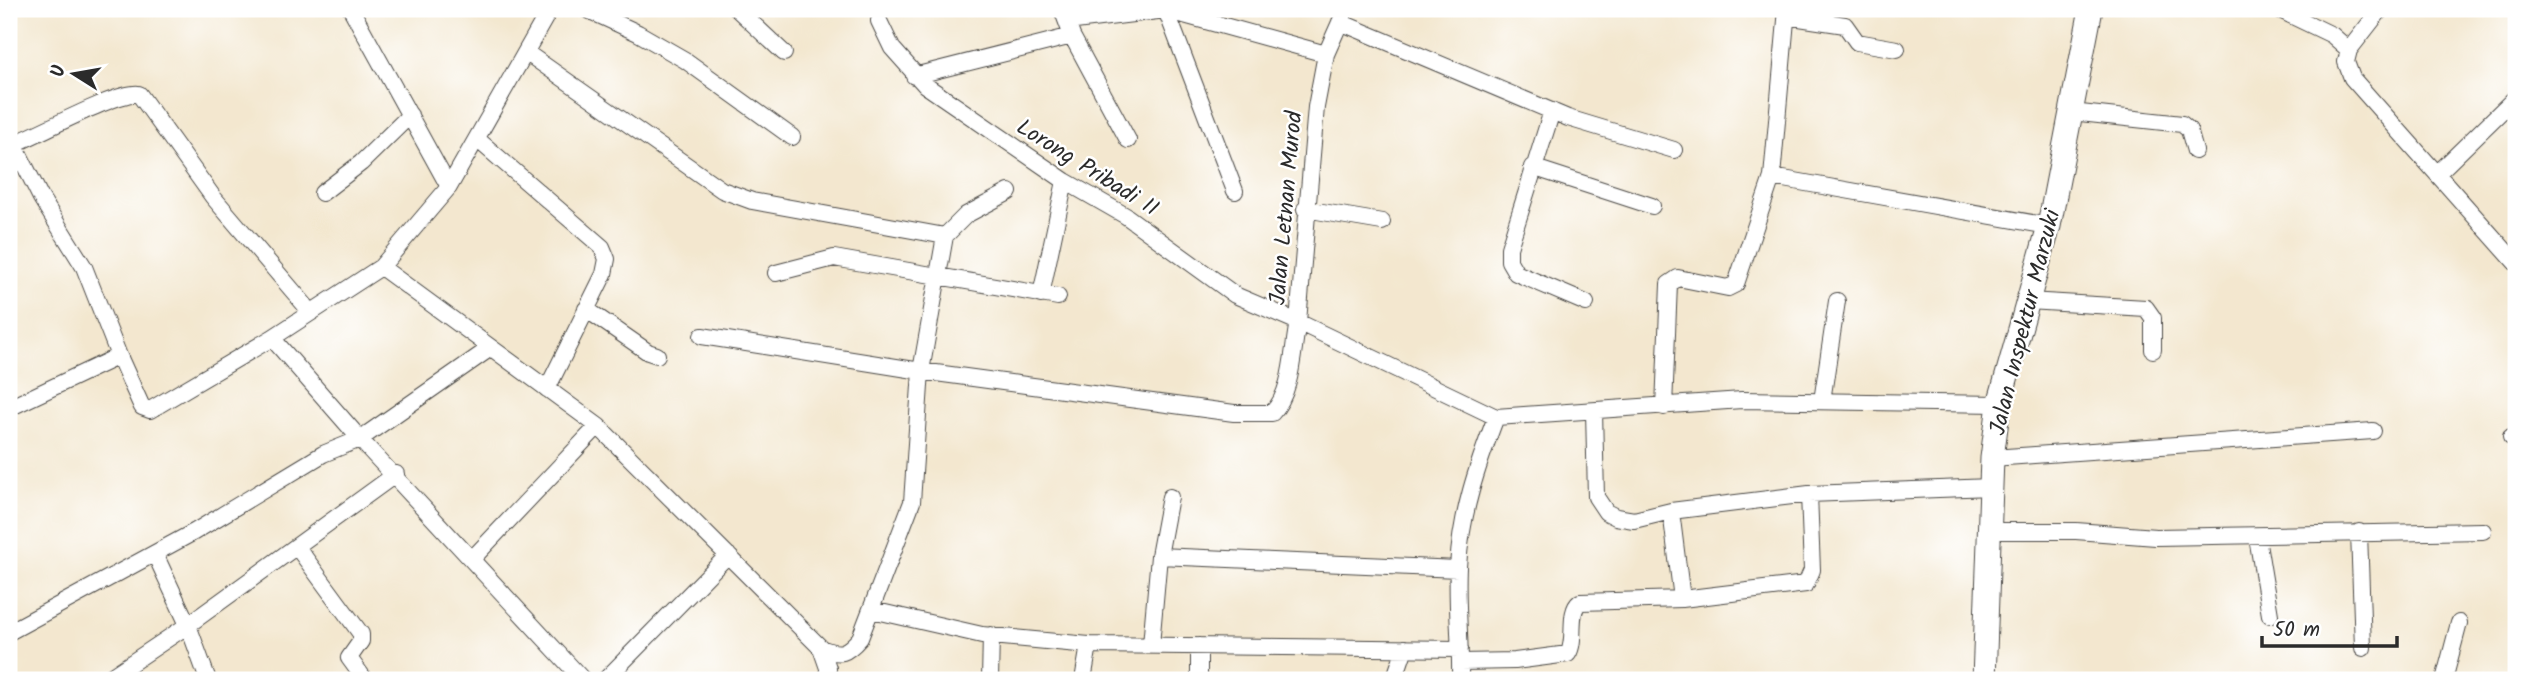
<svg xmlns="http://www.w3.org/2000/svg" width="2525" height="689" font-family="Kalam,sans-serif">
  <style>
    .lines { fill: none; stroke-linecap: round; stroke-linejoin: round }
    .street-casing { stroke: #494744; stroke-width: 18 }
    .secondary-casing { stroke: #494744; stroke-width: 25 }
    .street { stroke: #fff; stroke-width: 16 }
    .secondary { stroke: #fff; stroke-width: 23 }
    .labels { text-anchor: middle; stroke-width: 5; stroke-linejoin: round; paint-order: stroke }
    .street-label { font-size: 23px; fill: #2b2b2b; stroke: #fff }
  </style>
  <rect width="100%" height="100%" fill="#fff"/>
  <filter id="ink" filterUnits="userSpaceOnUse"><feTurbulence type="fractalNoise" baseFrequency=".0143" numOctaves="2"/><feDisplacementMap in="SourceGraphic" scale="14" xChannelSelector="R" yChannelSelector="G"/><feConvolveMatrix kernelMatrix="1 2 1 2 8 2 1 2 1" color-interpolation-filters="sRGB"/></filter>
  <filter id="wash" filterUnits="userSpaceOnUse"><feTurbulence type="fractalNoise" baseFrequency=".00686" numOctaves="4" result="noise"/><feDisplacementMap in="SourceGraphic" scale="28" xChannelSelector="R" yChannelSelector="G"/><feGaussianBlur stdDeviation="1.57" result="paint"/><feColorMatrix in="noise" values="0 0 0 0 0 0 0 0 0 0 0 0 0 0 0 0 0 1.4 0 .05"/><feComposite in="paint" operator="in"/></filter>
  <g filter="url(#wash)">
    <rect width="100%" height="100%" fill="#f3e7cf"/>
  </g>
  <g filter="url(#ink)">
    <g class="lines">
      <g class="street-casing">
        <path id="street" d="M351 9 449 187
          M586 9 638 33 685 60 792 137
          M737 9 784 53
          M1062 9 1072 36 1128 140
          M1346 9 1326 54 1316 107 1298 322 1496 417
          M1787 9 1772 177 2049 226
          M2278 9 2332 35 2349 50 2346 62 2352 78 2516 263
          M1166 10 1235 191
          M1786 16 1845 25 1857 42 1897 49
          M1067 22 1166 10 1326 54
          M1340 22 1568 118 1674 150
          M2349 50 2381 9
          M527 53 722 190 752 201 945 236
          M914 76 1072 36
          M1552 111 1509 248V261L1516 273 1586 303
          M2071 112 2182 124 2189 130 2195 151
          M477 139 602 247 607 259 604 274 547 389
          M14 144 41 198 84 267 119 356 142 407 150 410 272 338 381 267 449 187 550 9
          M9 146C34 137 118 90 139 94L213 197 310 311
          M1532 167 1652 206
          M2439 172 2516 97
          M322 193 361 163 410 115
          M1305 209 1382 222
          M381 267 598 426 821 648C841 656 846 654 860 638L912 502 921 371 945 236 966 215 1009 192
          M776 273 834 258 1058 297
          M1041 295 1065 181
          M2028 301 2146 308 2153 318V350
          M586 309 648 352 657 355
          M702 336 921 371 1234 413H1272C1293 392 1292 350 1298 322L1235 295 1126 216 1065 181 925 85 892 48 879 21
          M272 338 368 448 583 680
          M1822 401 1837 301
          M1664 407 1669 284 1678 278 1728 288 1736 284 1772 177
          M9 408 119 356
          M1594 411 1596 497 1606 512 1616 517 1634 520 1671 511 1809 494 1991 487
          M2511 437 2516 434
          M1992 458 2373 431
          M1671 511 1682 599
          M1990 531H2076L2156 537 2483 531
          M2359 532 2363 648
          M2257 537 2270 615
          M297 547 361 634V641L349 658 365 680
          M155 554 188 625 208 680
          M1159 556 1170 497
          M473 558 598 426
          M872 610 982 635 1089 645 1460 649
          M9 632 194 532 323 454 360 439 489 349
          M1151 645 1159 556 1458 569
          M821 648 828 668 827 680
          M1461 662 1515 661 1568 654C1577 640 1567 612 1580 602L1682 599 1806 584 1812 570 1809 494
          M106 680 188 625 396 474
          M605 680 728 555
          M990 680 991 635
          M1083 680 1089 645
          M1199 680V646
          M1394 680 1405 648
          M1460 680C1461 643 1456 605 1458 567 1461 513 1477 467 1496 417L1742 400 1999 404
          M2444 680 2459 623"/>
      </g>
      <g class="secondary-casing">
        <path id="secondary" d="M1984 680 1992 458 1999 404 2049 226 2091 9"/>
      </g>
      <use href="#street" class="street"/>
      <use href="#secondary" class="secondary"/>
    </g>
  </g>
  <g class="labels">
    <g class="street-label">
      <text transform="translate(1088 167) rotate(32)" y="8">Lorong Pribadi II</text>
      <text transform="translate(1285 208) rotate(-85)" y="8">Jalan Letnan Murod</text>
      <text transform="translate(2024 322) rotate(-76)" y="8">Jalan Inspektur Marzuki</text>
    </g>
  </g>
  <rect width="2525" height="689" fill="none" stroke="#fff" stroke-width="35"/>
  <g transform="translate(74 74) rotate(281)" stroke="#ffffff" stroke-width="5" paint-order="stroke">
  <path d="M0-5L12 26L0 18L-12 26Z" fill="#2b2b2b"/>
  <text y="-10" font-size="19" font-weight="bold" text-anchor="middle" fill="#2b2b2b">U</text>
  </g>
  <path d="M2262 636v10h135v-10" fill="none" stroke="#2b2b2b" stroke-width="3.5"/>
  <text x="2273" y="636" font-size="21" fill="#2b2b2b" stroke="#ffffff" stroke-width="5" paint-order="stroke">50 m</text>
</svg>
